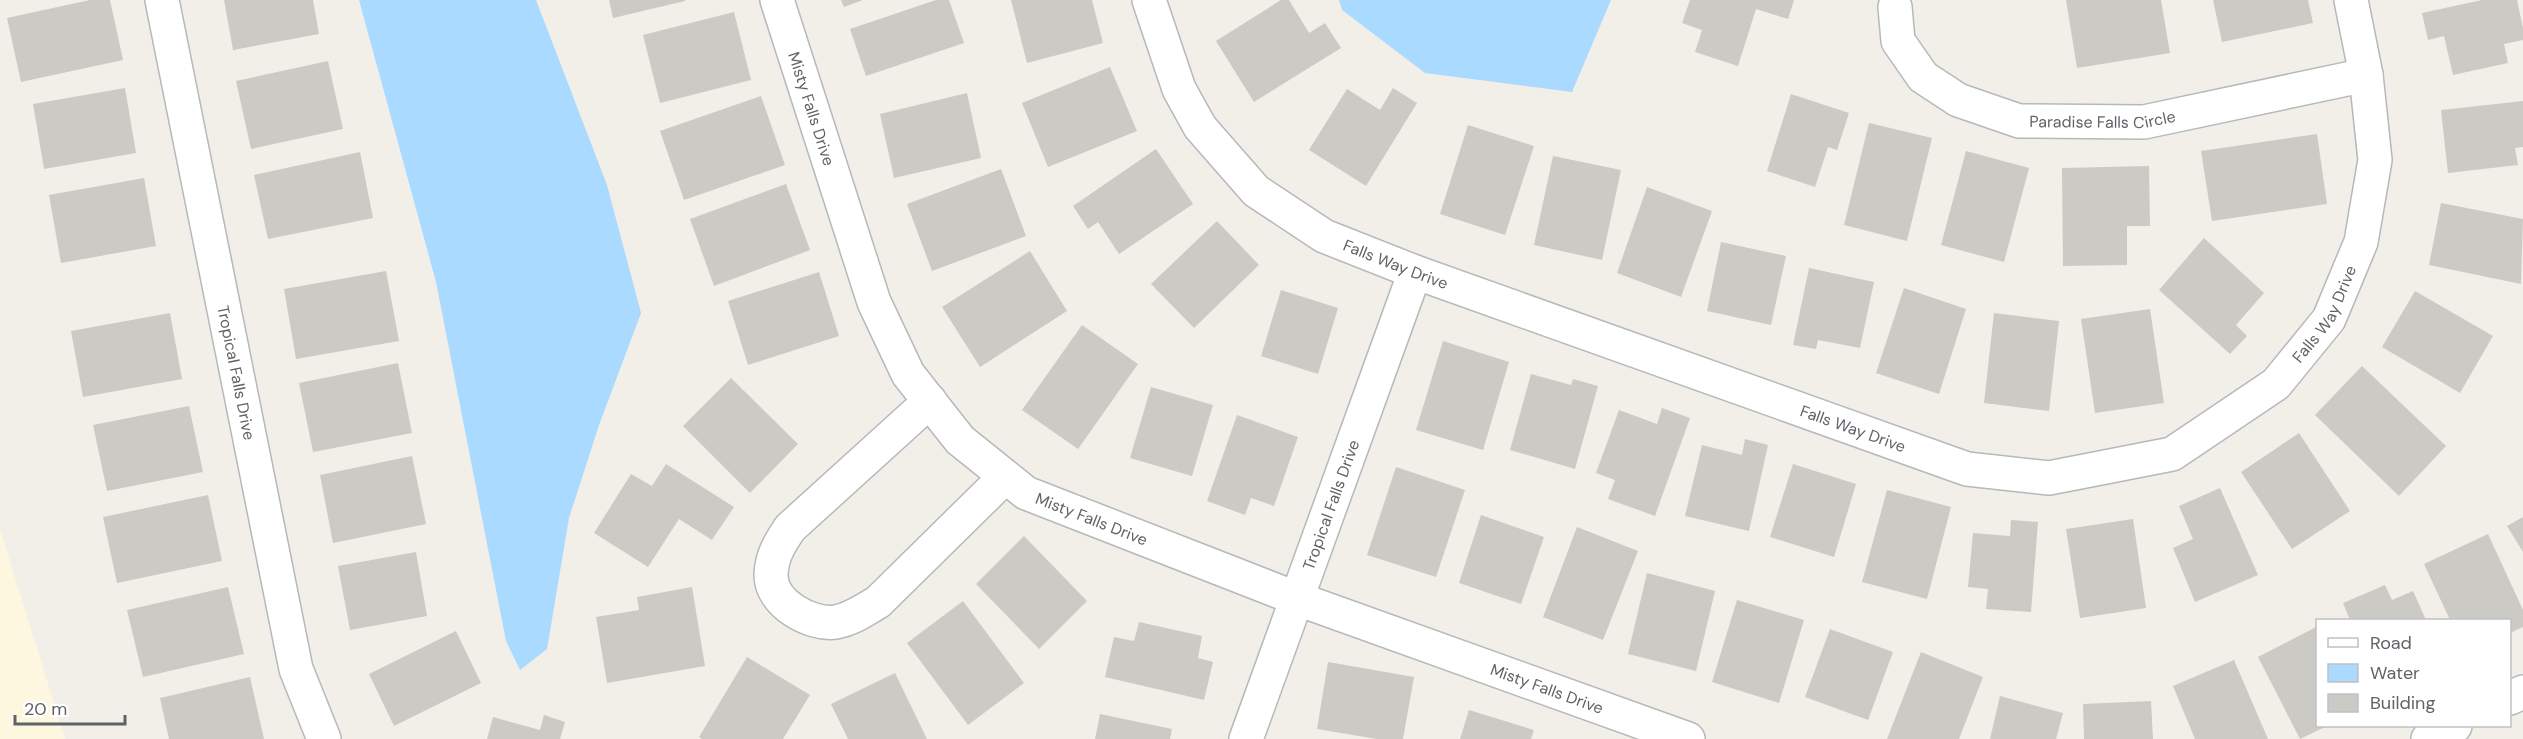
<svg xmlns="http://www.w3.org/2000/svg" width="2523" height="739" font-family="'DM Sans',sans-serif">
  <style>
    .commercial { fill: #fef7e0 }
    .water { fill: #aadaff }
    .building { fill: #cccac5 }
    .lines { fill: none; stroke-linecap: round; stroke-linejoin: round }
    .minor-casing { stroke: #b5b8bc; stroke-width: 36 }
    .minor { stroke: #fff; stroke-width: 33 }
    .labels { text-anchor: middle; stroke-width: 4.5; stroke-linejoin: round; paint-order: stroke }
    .street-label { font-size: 16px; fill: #5f6368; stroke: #fff }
  </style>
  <rect width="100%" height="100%" fill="#f1efe8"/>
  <path class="commercial" d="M0 529 65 739H0Z"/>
  <path class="water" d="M359 0H536L607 185 641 313 599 425 569 518 547 649 520 670 506 641 436 282Z
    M1339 0H1611L1572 92 1425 73 1342 10Z"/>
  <path class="building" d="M90 0H110L123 60 21 82 7 18Z
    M224 0H313L319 34 233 50Z
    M609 0H685V1L613 18Z
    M841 0H863L844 7Z
    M936 0H949L964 43 866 76 850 29Z
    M1011 0H1092L1103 43 1027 63Z
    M1281 0H1289L1309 33 1325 23 1341 48 1254 102 1216 41Z
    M1690 0H1794L1788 19 1756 9 1738 66 1695 52 1702 30 1682 23Z
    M2066 0H2161L2170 53 2077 68Z
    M2213 0H2308L2313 23 2222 42Z
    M2482 0H2517L2523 28V40L2504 44 2508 63 2453 75 2444 36 2428 40 2422 13Z
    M734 12 751 80 660 103 643 35Z
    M328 61 343 129 251 149 236 81Z
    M1110 67 1137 131 1048 167 1022 103Z
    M125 88 136 153 44 169 33 104Z
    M1393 88 1417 103 1366 186 1309 150 1347 89 1380 110Z
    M967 93 981 158 894 178 880 114Z
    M1791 94 1849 113 1837 150 1828 147 1815 187 1767 171Z
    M761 96 785 165 684 200 660 131Z
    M2523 101V147L2515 148 2518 165 2448 173 2441 110Z
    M1869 123 1932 138 1907 241 1844 225Z
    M1468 125 1534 146 1505 235 1440 214Z
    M2317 134 2327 204 2212 221 2201 151Z
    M1156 149 1193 204 1119 254 1098 222 1088 229 1073 206Z
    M1966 151 2029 168 2004 262 1941 245Z
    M360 152 373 218 268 239 254 175Z
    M1553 156 1621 170 1602 260 1534 245Z
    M2149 166 2150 226H2127V265L2063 266 2062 168Z
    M1001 169 1026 236 932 271 907 204Z
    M144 178 156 246 61 263 49 195Z
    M786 184 810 250 714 286 690 219Z
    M1647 187 1712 211 1681 297 1617 273Z
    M2441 203 2523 219 2521 284 2429 265Z
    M1217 221 1259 265 1194 328 1151 284Z
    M2204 238 2264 293 2236 325 2247 336 2230 354 2159 290Z
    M1721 242 1786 256 1771 325 1707 311Z
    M1030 251 1067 311 980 367 942 307Z
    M1809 268 1874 282 1860 348 1818 340 1816 349 1793 345Z
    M386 271 399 341 296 359 284 289Z
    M819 272 839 336 748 365 728 301Z
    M1904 288 1966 309 1939 394 1876 373Z
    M1281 290 1338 308 1318 374 1261 356Z
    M2415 291 2493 336 2460 393 2382 347Z
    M2150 309 2164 403 2095 413 2081 319Z
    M170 313 182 379 83 397 71 331Z
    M1994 313 2059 321 2049 411 1984 403Z
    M1082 325 1138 364 1078 449 1022 410Z
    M1443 341 1509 362 1483 450 1416 430Z
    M398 363 412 433 313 452 299 383Z
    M2362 366 2446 446 2399 496 2315 415Z
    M1531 374 1571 385 1573 379 1598 386 1575 469 1510 450Z
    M731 378 798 444 750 493 683 426Z
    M1151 387 1213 405 1192 476 1130 458Z
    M189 406 203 472 107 491 93 425Z
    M1662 408 1690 418 1655 516 1608 499 1615 480 1596 473 1619 410 1657 424Z
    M1237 415 1298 437 1274 506 1251 498 1245 515 1207 501Z
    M2299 433 2350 511 2292 549 2241 472Z
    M1745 439 1768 445 1749 531 1685 516 1702 445 1742 455Z
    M412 456 426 524 333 543 320 475Z
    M666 464 734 507 712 540 679 519 648 567 594 533 631 474 652 486Z
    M1793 464 1856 484 1834 557 1770 537Z
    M1396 467 1465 490 1436 577 1367 555Z
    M2220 488 2258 575 2195 602 2173 548 2193 539 2179 506Z
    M1887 490 1951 507 1927 599 1862 582Z
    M208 495 222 561 117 583 103 517Z
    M1481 515 1544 537 1521 604 1459 583Z
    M2523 517V552L2507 526Z
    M2133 519 2146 608 2080 618 2066 529Z
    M2011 520 2038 522 2031 612 1986 609 1988 589 1968 587 1973 533 2010 536Z
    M1577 527 1638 551 1603 640 1543 617Z
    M2488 534 2523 610V627L2510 633V620H2450L2424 564Z
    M1024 536 1087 601 1039 649 976 584Z
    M416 552 427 616 350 630 338 566Z
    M1647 573 1715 591 1696 671 1628 654Z
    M2385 585 2392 600 2413 591 2426 620H2350L2343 603Z
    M228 587 244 654 143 677 127 610Z
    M692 587 705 666 607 683 596 617 639 610 637 597Z
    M1737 600 1804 620 1779 703 1712 682Z
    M963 601 1024 683 968 725 907 643Z
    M1139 622 1202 636 1198 658 1213 662 1204 700 1105 677 1114 637 1134 641Z
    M2318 626V726H2327L2300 739 2258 657Z
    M1830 629 1893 652 1868 720 1805 697Z
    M456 631 481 683 394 726 369 674Z
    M1921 652 1983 677 1959 739H1887Z
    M747 657 810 695 783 739H702L699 737Z
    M2234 660 2268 739H2195L2173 686Z
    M1328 662 1414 677 1403 739H1377L1317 729Z
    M895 673 927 739H848L831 704Z
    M250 677 264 739H169L160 698Z
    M2000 696 2063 713 2056 739H1990Z
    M2151 701 2153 739H2084L2083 704Z
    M1469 710 1534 730 1531 739H1460Z
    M1100 714 1172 729 1170 739H1095Z
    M544 715 565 722 560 739H487L493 717 540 730Z"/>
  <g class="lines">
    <g class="minor-casing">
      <g id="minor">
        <path id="s1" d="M162 0 296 669 324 739"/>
        <path id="s2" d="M777 0 874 302 908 374 960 440 1026 493 1298 599 1688 739"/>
        <path id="s3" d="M1149 0 1179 89 1200 127 1256 191 1324 236 1415 272 1967 469 2049 478 2172 454 2276 384 2329 319 2361 242 2375 160 2366 75 2351 0"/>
        <path id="s4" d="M1895 7 1898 41 1923 77 1958 100 2019 121 2144 122 2366 75"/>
        <path d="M930 401 790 528C780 543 772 555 771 574 770 603 811 626 836 622 852 619 864 610 878 602L1005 477"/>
        <path d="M2510 698 2523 692"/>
        <path id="s5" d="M1246 739 1415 272"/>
        <path d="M2428 739 2455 726"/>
      </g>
    </g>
    <use href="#minor" class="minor"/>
  </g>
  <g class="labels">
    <g class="street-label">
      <text dy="6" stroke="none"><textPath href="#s2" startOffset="114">Misty Falls Drive</textPath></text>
      <text dy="6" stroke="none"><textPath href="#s4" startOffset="268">Paradise Falls Circle</textPath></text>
      <text dy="6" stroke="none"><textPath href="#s3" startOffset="381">Falls Way Drive</textPath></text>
      <text dy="6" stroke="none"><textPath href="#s3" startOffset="1407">Falls Way Drive</textPath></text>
      <text dy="6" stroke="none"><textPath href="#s1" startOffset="380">Tropical Falls Drive</textPath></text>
      <text dy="6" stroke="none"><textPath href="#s3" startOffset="867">Falls Way Drive</textPath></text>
      <text dy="6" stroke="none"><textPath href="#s5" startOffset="249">Tropical Falls Drive</textPath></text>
      <text dy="6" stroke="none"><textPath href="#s2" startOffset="636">Misty Falls Drive</textPath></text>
      <text dy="6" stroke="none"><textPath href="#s2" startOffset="1122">Misty Falls Drive</textPath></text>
    </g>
  </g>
  <rect x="2316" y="619" width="195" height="108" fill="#ffffff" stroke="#bfc1c3" stroke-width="1.5"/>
  <rect x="2328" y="638" width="30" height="9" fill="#ffffff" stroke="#bfc1c3" stroke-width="1.5"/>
  <text x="2370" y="649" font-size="18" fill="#5f6368">Road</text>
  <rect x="2328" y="664" width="30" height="18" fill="#aadaff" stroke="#bfc1c3" stroke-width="1.5"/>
  <text x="2370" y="679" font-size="18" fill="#5f6368">Water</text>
  <rect x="2328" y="694" width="30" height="18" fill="#cccac5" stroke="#bfc1c3" stroke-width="1.5"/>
  <text x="2370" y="709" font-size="18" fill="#5f6368">Building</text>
  <path d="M15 715v9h110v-9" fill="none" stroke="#5f6368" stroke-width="3"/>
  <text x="24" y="715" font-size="18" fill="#5f6368" stroke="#ffffff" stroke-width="4.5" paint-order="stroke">20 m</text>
</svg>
